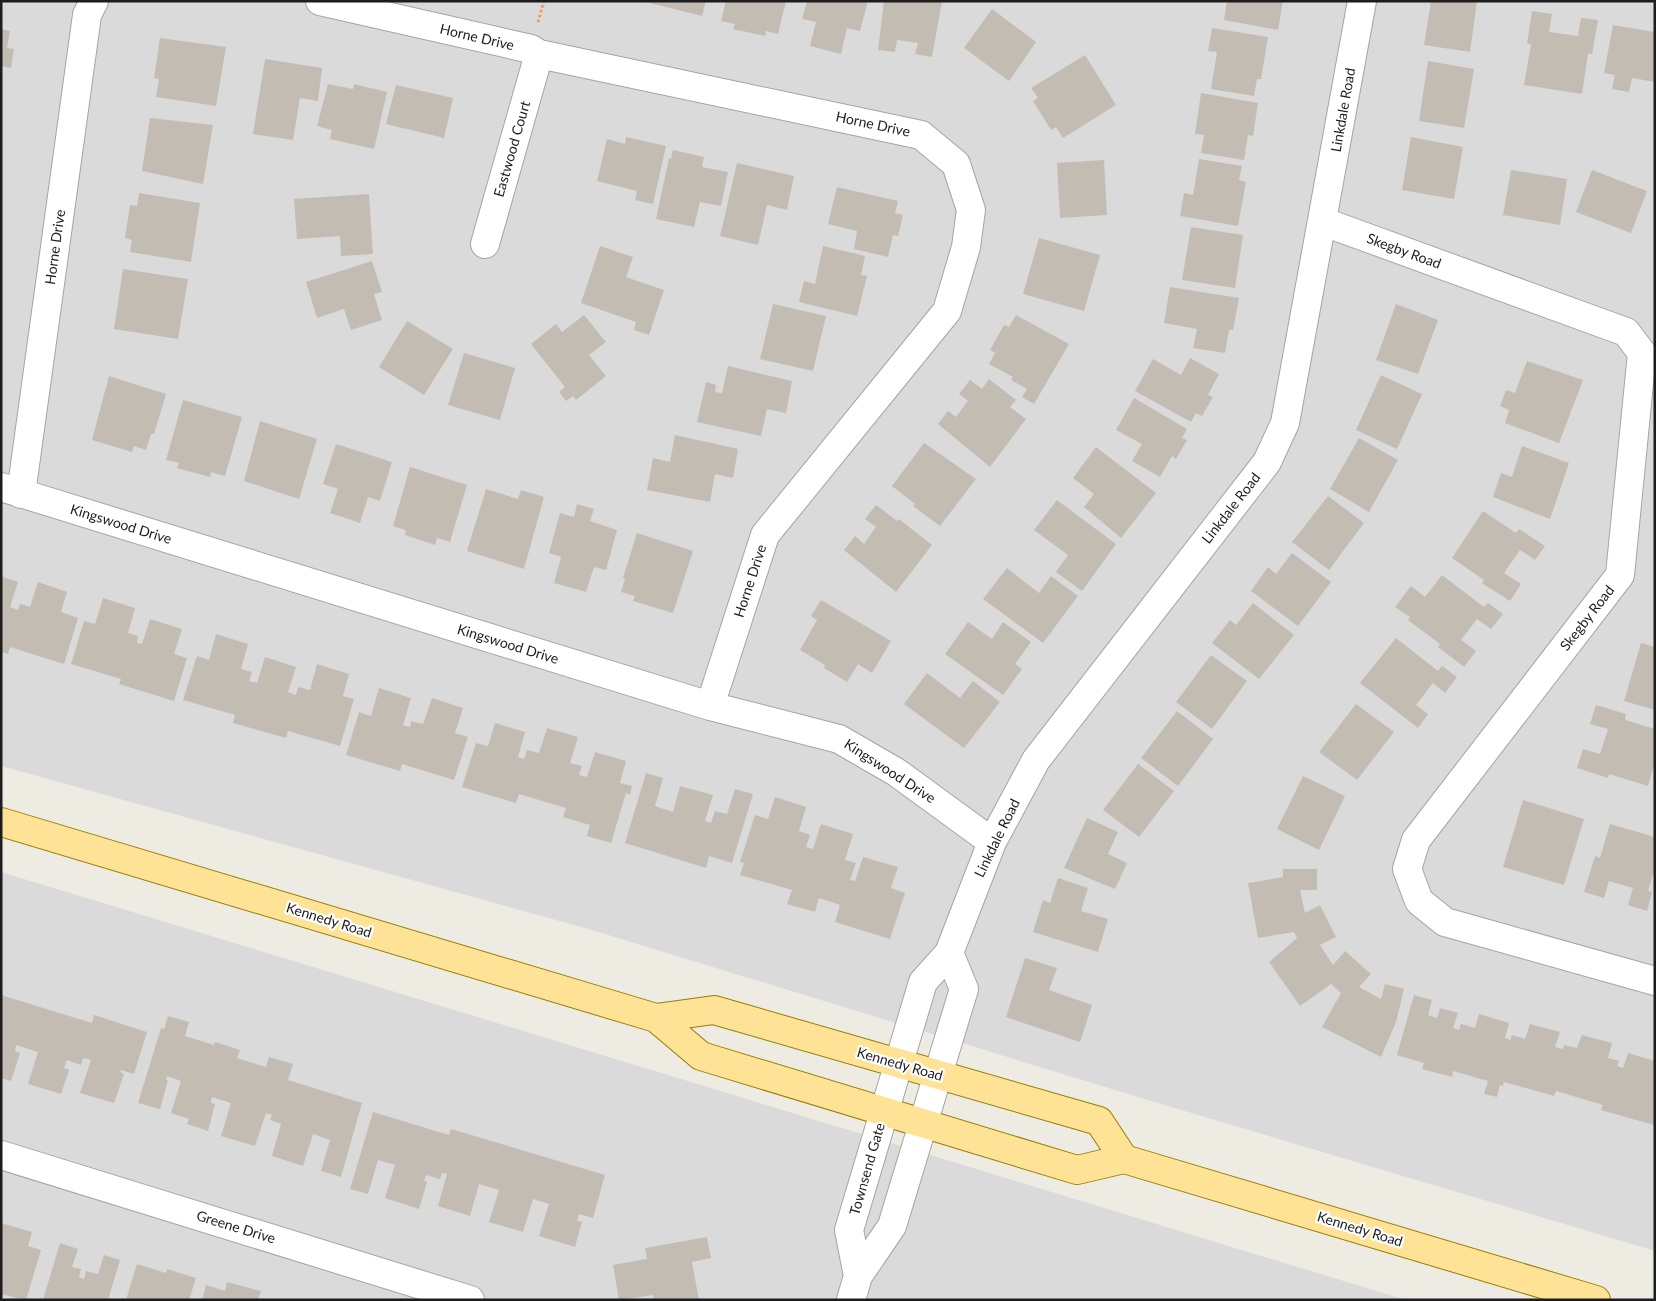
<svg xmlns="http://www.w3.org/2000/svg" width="1656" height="1301" font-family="Lato,sans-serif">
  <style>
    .residential { fill: #dbdada }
    .building { fill: #c3bcb2 }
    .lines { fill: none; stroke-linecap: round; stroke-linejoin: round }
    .minor-casing { stroke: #a4a4a4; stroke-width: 30 }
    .major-casing { stroke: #957d00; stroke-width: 30 }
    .path { stroke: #fe8e64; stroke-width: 3; stroke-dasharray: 2.5 2.5; stroke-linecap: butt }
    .minor { stroke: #fff; stroke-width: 28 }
    .major { stroke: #fee397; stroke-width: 28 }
    .labels { text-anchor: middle; stroke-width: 4.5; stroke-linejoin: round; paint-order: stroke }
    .street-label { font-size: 14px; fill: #1d1d1d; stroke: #fff }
  </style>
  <rect width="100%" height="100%" fill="#eeece2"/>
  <path class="residential" d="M1 1H1655V1251L1141 1098 592 930 1 766Z
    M1 872 842 1128 1406 1300H1Z"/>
  <path class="building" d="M642 1H706L702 16Z
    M726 1H786L778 34 766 31 765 36 733 29 735 24 721 21Z
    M807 1H868L860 31 847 28 841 54 810 46 816 22 802 19Z
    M884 1H942L932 57 915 54 918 43 897 40 895 52 878 50Z
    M1227 1H1283L1278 30 1224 20Z
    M1431 1H1477L1470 52 1424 45Z
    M992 9 1036 42 1009 81 964 48Z
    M1532 11 1552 14 1549 32 1578 36 1581 18 1598 20 1592 54H1588L1582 94 1524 85 1531 44H1527Z
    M1613 25 1655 32V82L1632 78 1629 92 1612 89 1615 75 1604 73Z
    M1212 28 1268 37 1261 79H1257L1254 96 1211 89 1217 52 1208 51Z
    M1 29 10 31 7 48 14 49 11 68 1 66Z
    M160 38 226 47 216 106 156 97 159 79 154 78Z
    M1085 55 1116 105 1063 138 1056 127 1051 130 1033 101 1038 98 1031 88Z
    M265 59 322 68 318 101 300 98 293 140 253 134Z
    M1428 61 1474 69 1464 128 1419 121Z
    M328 84 353 89 354 84 387 92 374 149 330 139 332 130 317 126Z
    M396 85 453 98 444 138 386 124Z
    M1201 93 1258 103 1253 136 1248 135 1244 160 1201 153 1204 135 1195 134Z
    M150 118 213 125 203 184 142 171Z
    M626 137 666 146 653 204 635 200 637 191 597 181 607 139 625 144Z
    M1411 137 1463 147 1454 199 1402 190Z
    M673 150 704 157 702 167 728 172 721 206 700 202 694 227 656 219 669 158 671 159Z
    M1199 159 1242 166 1239 180 1246 182 1238 226 1180 216 1184 193 1193 195Z
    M1104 160 1107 215 1060 218 1057 163Z
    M737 163 794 176 787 210 767 205 758 245 720 236Z
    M1511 170 1567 179 1560 225 1503 215Z
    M1592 170 1647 191 1631 233 1576 212Z
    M837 187 898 201 895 213 903 215 898 236 893 235 888 257 854 249 857 231 828 224Z
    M139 193 200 203 191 262 130 252 132 240 125 238 130 205 137 206Z
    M369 194 373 254 341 256 340 236 297 239 294 199Z
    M1191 227 1243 235 1235 288 1182 280Z
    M1039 238 1100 255 1084 311 1023 294Z
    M600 246 633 257 626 277 664 290 649 335 634 330 636 322 581 303Z
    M823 246 865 256 861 275 867 276 857 316 799 302 804 281 815 284Z
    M372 261 382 292 374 294 382 320 351 330 344 309 317 318 306 282Z
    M123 269 188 279 178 339 114 329Z
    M1170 287 1239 298 1233 330H1229L1225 353 1193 348 1197 329 1164 323Z
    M773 304 826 316 813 371 760 359Z
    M1396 304 1438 320 1418 374 1376 360Z
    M584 315 606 342 589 355 606 376 576 400 573 396 566 401 559 392 565 387 531 344 556 324 562 332Z
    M1016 315 1069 344 1034 404 1022 397 1027 389 1011 380 1013 377 989 364 995 353 990 350 1004 325 1009 327Z
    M407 321 453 349 424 395 379 367Z
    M464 353 515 368 500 420 448 405Z
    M1190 358 1219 374 1208 395 1213 397 1202 416 1196 413 1191 422 1135 391 1153 359 1181 375Z
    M1527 361 1583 380 1559 443 1505 423 1509 410 1500 406 1506 390 1515 393Z
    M728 366 792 381 786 413 767 409 761 436 697 422 706 382 716 385 715 392 722 393Z
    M1381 375 1422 394 1397 449 1356 430Z
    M109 376 166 394 154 434H151L146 450 134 446 132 452 92 440Z
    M989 379 1016 400 1010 407 1026 419 990 467 938 424 948 411 956 417 968 401 959 394 970 380 982 389Z
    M1134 398 1187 429 1182 438 1187 440 1176 459 1172 456 1160 477 1132 461 1142 444 1116 430Z
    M183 400 242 417 225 476 211 472 210 477 177 468 179 463 166 460Z
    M260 421 317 439 299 499 244 481Z
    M675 435 738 449 733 478 715 474 710 502 647 490 653 458 670 462Z
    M1359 438 1398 460 1369 512 1330 489Z
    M924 443 976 479 940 526 913 506 915 504 892 486Z
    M336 444 392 462 380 501 368 497 360 523 330 513 338 489 323 484Z
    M1522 446 1569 463 1550 519 1493 497 1501 473 1512 477Z
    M1096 447 1156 493 1121 538 1084 507 1094 494 1073 478Z
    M410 467 467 485 450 542 437 538 435 545 405 535 406 530 393 526Z
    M486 489 518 499 521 490 544 497 524 569 467 551Z
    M1328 496 1364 523 1329 570 1292 542Z
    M1057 500 1116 544 1082 591 1056 572 1068 555 1034 530Z
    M577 504 594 509 590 521 617 530 606 570 594 567 586 592 554 583 561 557 549 553 560 513 574 517Z
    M876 505 897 521 899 519 932 545 896 592 844 550 855 536 864 544 876 527 865 519Z
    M1483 511 1516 533 1519 529 1545 546 1535 560 1520 550 1504 573 1521 584 1510 601 1482 583 1484 580 1452 558Z
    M637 533 693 551 673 613 633 601 635 596 621 592 625 579 623 578Z
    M1292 553 1331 582 1298 626 1251 591 1268 567 1276 574Z
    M1007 568 1039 593 1051 576 1078 596 1043 643 983 599Z
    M1442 575 1484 607 1488 603 1503 614 1491 629 1477 619 1461 640 1476 651 1464 667 1438 647 1440 644 1408 620 1410 617 1395 607 1411 586 1425 597Z
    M1 576 18 582 10 607 18 610 20 604 30 607 38 582 67 592 61 612 78 618 64 664 10 647 8 654 1 652Z
    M103 598 135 608 128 633 138 636 137 643 142 644 150 619 182 629 174 654 187 658 174 701 119 684 121 679 71 664 84 621 95 624Z
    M821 600 891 641 872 673 858 664 847 682 824 668 825 665 800 650 817 620 811 616Z
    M1253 603 1294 635 1259 679 1212 643 1230 620 1236 625Z
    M968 622 992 639 1003 622 1031 642 1015 664 1022 669 1003 695 945 654Z
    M216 634 248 644 241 669 252 672 249 681 257 683 265 657 296 667 288 692 296 695 298 687 310 690 317 664 349 674 343 696 354 699 340 746 288 731 286 738 233 723 235 715 183 700 197 656 209 660Z
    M1396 638 1438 671 1442 666 1457 677 1445 693 1433 683 1416 705 1428 714 1418 728 1360 683Z
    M1641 643 1655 647V710L1624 701Z
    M1211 655 1247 681 1212 729 1176 702Z
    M927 673 960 698 973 681 1000 702 964 748 904 704Z
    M379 688 411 698 403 725 410 727 411 721 423 724 432 698 463 708 455 733 468 737 454 780 402 764 400 771 346 755 359 712 371 716Z
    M1356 704 1394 732 1357 780 1319 752Z
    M1596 705 1626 714 1625 720 1655 729V761L1648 786 1609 774 1608 778 1577 768 1583 749 1600 754 1608 729 1590 724Z
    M1177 711 1213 739 1178 786 1141 758Z
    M495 723 525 732 518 757 524 759 527 750 539 753 547 728 578 737 570 763 582 766 579 775 587 777 595 752 626 761 620 783 632 786 630 795 626 793 611 843 587 836 590 825 563 817 566 808 519 794 516 803 462 787 476 743 488 746Z
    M1138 764 1174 791 1139 837 1103 810Z
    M646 773 663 778 655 806 673 812 680 786 713 795 705 821 711 823 715 811 727 814 735 789 753 794 732 863 709 856 706 868 625 843Z
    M1303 776 1345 796 1319 850 1277 829Z
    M775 797 806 807 799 831 810 835 806 847 813 849 821 824 853 834 845 860 856 863 850 880 855 881 863 857 898 867 891 888 905 893 890 939 835 922 840 905 819 898 815 912 787 904 792 890 740 875 744 863 740 862 754 818 756 815 768 819Z
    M1523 800 1584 819 1564 885 1503 867Z
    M1087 818 1118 832 1108 854 1127 863 1115 889 1064 868Z
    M1610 824 1655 837V868L1648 891 1652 892 1647 911 1628 905 1633 888 1609 881 1604 898 1584 892 1595 856 1600 858Z
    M1283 869H1317V890H1300L1305 913 1320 905 1336 937 1320 945 1333 965 1345 951 1371 974 1359 987 1381 999 1385 984 1404 989 1396 1022 1381 1057 1322 1027 1341 993 1331 984 1300 1006 1269 962 1297 938 1294 932 1258 938 1248 883 1283 877Z
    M1058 878 1088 888 1081 911 1108 919 1098 952 1033 932 1043 900 1050 903Z
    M1025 958 1057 968 1049 990 1092 1005 1080 1042 1006 1017Z
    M1 995 92 1023 94 1015 147 1032 134 1074 121 1070 120 1072 124 1074 114 1103 80 1093 91 1060 83 1058 81 1065 67 1060 64 1068 69 1070 61 1094 28 1084 38 1052 16 1045 15 1051 20 1053 11 1081 1 1078Z
    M1414 995 1432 1000 1428 1015 1437 1018 1440 1008 1458 1013 1453 1028 1459 1030 1461 1024 1475 1028 1479 1014 1509 1023 1505 1038 1510 1040 1512 1035 1525 1039 1530 1024 1560 1032 1555 1047 1563 1049 1564 1045 1577 1048 1582 1035 1612 1043 1608 1058 1619 1061 1617 1066 1623 1068 1628 1053 1655 1061 1654 1125 1601 1110 1603 1105 1556 1091 1554 1096 1504 1082 1503 1086 1500 1085 1497 1097 1484 1094 1488 1081 1453 1071 1452 1077 1422 1069 1424 1063 1397 1055Z
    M168 1016 189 1022 185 1036 214 1045 215 1042 240 1050 237 1058 266 1067 269 1057 293 1064 288 1080 362 1103 341 1177 321 1171 330 1140 313 1134 303 1166 272 1156 281 1124 270 1120 272 1115 266 1113 255 1146 221 1136 231 1103 212 1097 211 1103 215 1104 208 1131 187 1124 189 1119 171 1113 181 1081 167 1076 166 1080H168L160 1109 138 1103 161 1028 164 1029Z
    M373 1112 449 1135 451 1129 605 1175 593 1218 579 1214 577 1221 582 1222 575 1247 539 1236 549 1204 533 1199 523 1232 489 1222 499 1190 479 1184 470 1216 438 1206 447 1174 442 1173 440 1179 426 1175 424 1181 427 1182 419 1209 385 1198 395 1165 378 1160 368 1194 350 1189Z
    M1 1223 32 1232 28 1246 41 1250 26 1300 1 1294Z
    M707 1237 711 1258 692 1262 699 1300H654L653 1295 619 1300 613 1265 647 1259 645 1248Z
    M60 1243 78 1249 72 1267 81 1269 79 1277 84 1279 86 1271 98 1274 104 1255 120 1260 108 1300H43Z
    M137 1264 166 1273 167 1269 196 1278 189 1300H126Z
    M227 1282 261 1291 258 1300H202L206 1285 225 1291Z"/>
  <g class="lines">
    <g class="minor-casing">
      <path id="minor" d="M320 1 531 49 539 54 921 135 956 164 971 210 966 247 947 311 765 535 710 706
        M1324 222 1626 332 1642 353 1620 575 1416 840 1407 869 1419 901 1445 922 1655 981
        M485 244 539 54
        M1 487 710 706 839 739 896 772 992 842
        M21 494 87 15 94 1
        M1 1155 470 1300
        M858 1276 849 1230 923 982 949 953 992 842 1036 760 1267 462 1285 423 1362 1
        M851 1300 858 1276 892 1226 964 989 949 953"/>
    </g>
    <g class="major-casing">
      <path id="major" d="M1 822 656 1018 701 1056 1077 1170 1124 1159 1596 1300
        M656 1018 714 1010 1099 1121 1124 1159"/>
    </g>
    <path class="path" d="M538 22 544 1"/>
    <use href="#minor" class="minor"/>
    <use href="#major" class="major"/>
  </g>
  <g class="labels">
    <g class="street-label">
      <text transform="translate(477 37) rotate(13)" y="5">Horne Drive</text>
      <text transform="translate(1343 110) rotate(-80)" y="5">Linkdale Road</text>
      <text transform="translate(873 124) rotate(12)" y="5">Horne Drive</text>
      <text transform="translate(512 149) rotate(-74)" y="5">Eastwood Court</text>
      <text transform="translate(55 247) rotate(-82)" y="5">Horne Drive</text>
      <text transform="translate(1404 251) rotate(20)" y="5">Skegby Road</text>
      <text transform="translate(1231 508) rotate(-52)" y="5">Linkdale Road</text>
      <text transform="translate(121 524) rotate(17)" y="5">Kingswood Drive</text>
      <text transform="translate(750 581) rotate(-72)" y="5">Horne Drive</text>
      <text transform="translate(1587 618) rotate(-52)" y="5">Skegby Road</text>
      <text transform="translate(508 644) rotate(17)" y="5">Kingswood Drive</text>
      <text transform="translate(890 771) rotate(33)" y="5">Kingswood Drive</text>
      <text transform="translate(997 838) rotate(-64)" y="5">Linkdale Road</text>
      <text transform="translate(329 920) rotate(17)" y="5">Kennedy Road</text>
      <text transform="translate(900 1064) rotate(16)" y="5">Kennedy Road</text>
      <text transform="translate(867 1169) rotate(-74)" y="5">Townsend Gate</text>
      <text transform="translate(236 1227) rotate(17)" y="5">Greene Drive</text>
      <text transform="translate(1360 1229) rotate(17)" y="5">Kennedy Road</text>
    </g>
  </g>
  <rect width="1656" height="1301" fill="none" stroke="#1d1d1d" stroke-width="5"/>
</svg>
